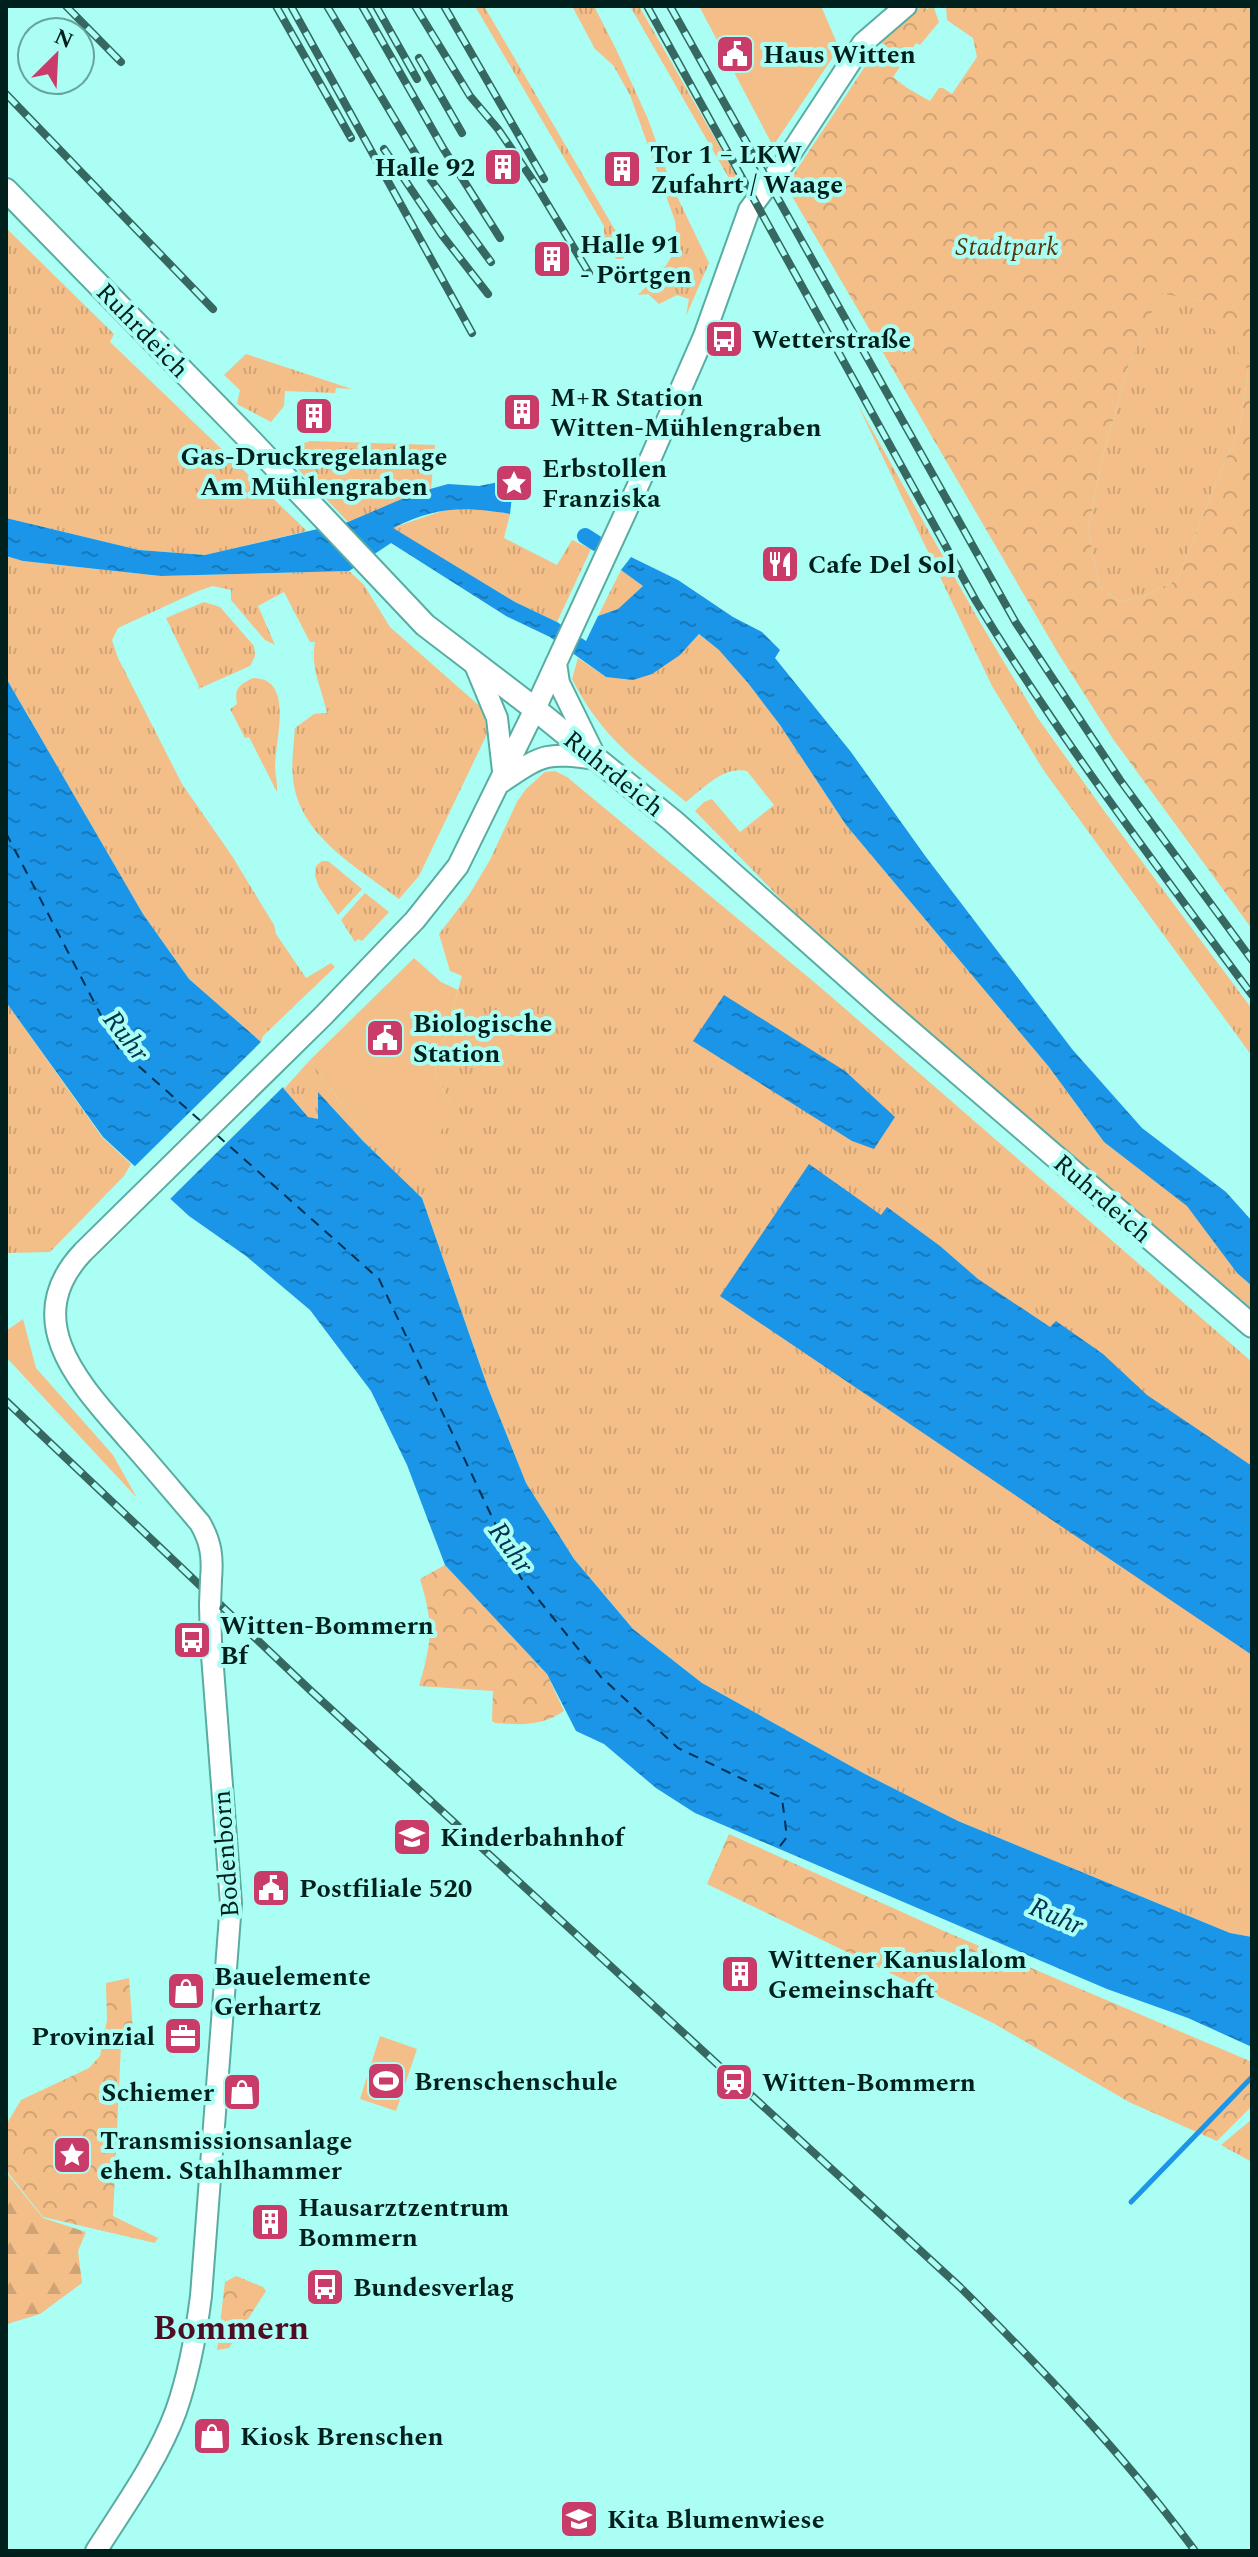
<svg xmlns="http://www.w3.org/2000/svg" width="1258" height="2557" font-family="Spectral,serif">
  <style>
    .grass { fill: url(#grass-tufts) }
    .forest { fill: url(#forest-firs) }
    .park { fill: url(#park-crowns); fill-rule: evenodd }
    .garden { fill: #f3be88 }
    .water { fill: url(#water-ripples) }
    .pier { fill: #aafef3 }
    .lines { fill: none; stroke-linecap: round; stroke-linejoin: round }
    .stream { stroke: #1b95e8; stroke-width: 5 }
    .canal { stroke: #1b95e8; stroke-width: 16 }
    .ferry { stroke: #013050; stroke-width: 2; stroke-dasharray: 10 8; stroke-linecap: butt }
    .secondary-casing { stroke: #59aca2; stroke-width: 24 }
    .primary-casing { stroke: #59aca2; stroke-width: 26 }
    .secondary { stroke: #fff; stroke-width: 20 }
    .primary { stroke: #fff; stroke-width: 22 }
    .rail-casing { stroke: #366761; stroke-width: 8 }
    .rail { stroke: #aafef3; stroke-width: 5; stroke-dasharray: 15; stroke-linecap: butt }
    .secondary-bridge-casing { stroke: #59aca2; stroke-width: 24; stroke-linecap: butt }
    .secondary-bridge { stroke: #fff; stroke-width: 20 }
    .labels { text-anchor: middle; stroke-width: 8; stroke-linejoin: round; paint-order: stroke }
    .poi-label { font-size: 26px; font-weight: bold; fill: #00201d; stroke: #aafef3; text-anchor: start }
    .park-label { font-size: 26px; font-style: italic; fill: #5a360a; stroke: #aafef3 }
    .street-label { font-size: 26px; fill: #00201d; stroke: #aafef3 }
    .water-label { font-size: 28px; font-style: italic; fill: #013050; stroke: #aafef3 }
    .district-label { font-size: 34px; font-weight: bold; fill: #500c23; stroke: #aafef3 }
  </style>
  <defs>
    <pattern id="grass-tufts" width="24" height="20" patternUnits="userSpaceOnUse" patternTransform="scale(2)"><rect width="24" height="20" fill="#f3be88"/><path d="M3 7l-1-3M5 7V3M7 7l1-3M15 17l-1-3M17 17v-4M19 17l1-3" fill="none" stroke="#cfa375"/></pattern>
    <pattern id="forest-firs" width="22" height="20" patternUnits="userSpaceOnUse" patternTransform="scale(2)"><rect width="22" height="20" fill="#f3be88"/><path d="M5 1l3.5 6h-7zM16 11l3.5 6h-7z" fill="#cfa375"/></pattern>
    <pattern id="park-crowns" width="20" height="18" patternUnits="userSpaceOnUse" patternTransform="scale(2)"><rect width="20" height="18" fill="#f3be88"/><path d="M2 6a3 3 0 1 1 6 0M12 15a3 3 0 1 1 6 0" fill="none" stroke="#cfa375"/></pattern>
    <pattern id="water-ripples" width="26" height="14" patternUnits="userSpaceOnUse" patternTransform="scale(2)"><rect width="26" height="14" fill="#1b95e8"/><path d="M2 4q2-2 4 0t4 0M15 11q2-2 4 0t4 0" fill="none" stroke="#1679bb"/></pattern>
  </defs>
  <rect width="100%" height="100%" fill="#aafef3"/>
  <path class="grass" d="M475 6H484L629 254 622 259H616L604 243V226Z
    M572 6H594L617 51 648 119 672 186 709 263 686 316 689 299 677 295 659 304 648 294 638 295C662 270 681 259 675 221L630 95 613 65 595 49Z
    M630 6H639L744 189H736L727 175Z
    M6 228 114 334 110 342 307 531 206 555 139 550 6 518Z
    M1160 292 1202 301 1235 341 1248 371 1241 422 1177 580 1144 596 1119 602 1099 585 1088 529 1104 452 1128 367Z
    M246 354 352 389 336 388 335 393 285 391 284 406 271 422 237 404 240 390 224 375Z
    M857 403 978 619 1037 717 1105 812 1252 1009V1056L1044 771 992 686Z
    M310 441 435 445 431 489 348 522 298 469 295 453 299 445Z
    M471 507 510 514 504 538 557 565 572 540 591 549 557 622 515 602 392 528 448 509Z
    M6 556 23 561 161 576 349 571 364 585 390 627 483 709 487 734 419 876 399 899C357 867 298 835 293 778 291 762 294 744 295 728L314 714 327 713C322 688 310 669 315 642H310L284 592 258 606 275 645 265 640 231 600V590L213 586 198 591 118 628 112 640 118 658 182 784 232 856 274 925 276 934 306 978 331 963 335 967 263 1036 261 1042 189 979 143 914 6 678Z
    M621 570 644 586 618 609 598 616Z
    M204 602 220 607 254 646 255 656 250 666 198 689 199 686 166 618Z
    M699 634 719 650 748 683 780 725 846 825 1049 1067 1104 1142 1188 1206 1237 1273 1252 1286V1309L815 934 695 811 704 802 712 799 740 832 774 805 747 771C723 766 704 788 686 802 637 761 602 738 572 679L578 658 606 677 680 655Z
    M253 678C295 678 275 740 275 767 275 775 278 784 277 792L249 737 245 738 230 709 237 704C234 688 239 685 253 678Z
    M555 771 567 777 820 987 1252 1362V1937L1230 1933 958 1821 865 1774 702 1683 633 1629 574 1559 526 1483 488 1388 422 1198 363 1141 319 1093 318 1120 308 1117 284 1089 310 1060 359 1128 452 1107 435 1072 462 976 450 971 439 934 469 895 490 860 517 802 526 789 545 772Z
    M322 861H328L362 889 338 915 319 887 315 876 316 866Z
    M365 893 389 912 362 941 358 939 355 942 341 920Z
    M6 1002 102 1137 131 1164 124 1176 50 1252 6 1253Z
    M1252 2119V2162L1221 2145Z"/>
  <path class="forest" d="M6 2172 43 2218 86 2232 78 2251 82 2283 40 2314 7 2324Z"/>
  <path class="park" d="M922 6 927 9 933 6 939 22 920 45 916 43 893 77 907 88 930 101 939 88H943L952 94 977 57 973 38 947 20 946 6H1227L1229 8 1252 6V929L1113 739 1058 653 786 186 868 62 891 31ZM1160 293 1202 301 1198 316 1214 332 1227 331 1248 371 1241 422 1177 580 1144 596 1119 602 1099 585 1088 529 1104 452 1128 367Z
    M445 1565 547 1674 564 1711C542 1726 521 1725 495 1723L492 1721 493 1691 419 1686C432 1642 434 1624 420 1579Z
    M729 1834 944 1931 1252 2062V2106L1217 2141 1129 2102 993 2023 707 1884Z
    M129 1978 134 2045H121L113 2216 158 2238 155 2243 43 2217 6 2170V2125L21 2100 89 2068 100 2056 107 2020 106 1983Z
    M236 2276 263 2287 266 2291 229 2348 217 2350 225 2282Z"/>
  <path class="garden" d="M699 6H821L839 48 773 146Z
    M414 958 441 982 458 990 435 1072 452 1107 419 1180 359 1128 310 1060Z
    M23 1319 36 1368 113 1455 137 1498 6 1357V1331Z
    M380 2036 417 2049 396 2111 360 2099Z"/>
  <path class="water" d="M514 479 510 514C462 506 437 507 393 528L515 602 557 622 586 641 598 616 618 609 643 586 621 570 631 557 678 580 733 617 762 632 780 650 775 658 851 752 926 857 1072 1049 1142 1128 1226 1192 1252 1221V1286L1237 1273 1187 1206 1104 1142 1049 1067 846 825 780 725 748 683 719 650 699 634 680 655 652 674 633 680 606 677 550 637 506 616 391 543 349 571 161 576 23 561 6 556V518L139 550 205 555 348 522 416 493 448 484 479 486Z
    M6 678 143 914 189 979 261 1042 284 1089 308 1117 318 1119V1092L363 1141 422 1198 488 1388 526 1483 574 1559 633 1629 702 1683 865 1774 958 1821 1230 1933 1252 1937V2047L1188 2018 1107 1989 695 1813 656 1788 604 1744 576 1731 547 1674 445 1565 407 1465 371 1391 310 1310 246 1256 189 1216 103 1137 6 1002Z
    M724 995 845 1071 895 1117 874 1149 852 1141 693 1041Z
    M809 1164 881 1215 887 1207 940 1246 978 1279 1050 1327 1056 1321 1103 1354 1147 1395 1252 1466V1655L720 1296Z"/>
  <path class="pier" d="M264 1039 286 1084 167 1202 132 1169Z"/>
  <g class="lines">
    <path class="stream" d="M1131 2202 1252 2077"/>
    <path class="canal" d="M585 536 596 543"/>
    <path class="ferry" d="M6 833 118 1048 203 1123
      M217 1135 379 1279 521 1578 601 1677 678 1748 782 1798 787 1837 777 1850"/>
    <g class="secondary-casing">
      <path id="secondary" d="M556 663 559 683 596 758
        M475 665 497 718 503 771
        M500 783C544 754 544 752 597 759
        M211 1579C213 1557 211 1542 200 1523 176 1495 152 1466 127 1438 81 1385 18 1321 83 1252L324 1015 415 920 458 866 535 709 652 455 704 336 749 210 787 159 863 43 906 6
        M96 2551C124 2507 158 2460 176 2411 189 2374 196 2335 201 2296L231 1903 211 1642 210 1605"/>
    </g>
    <g class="primary-casing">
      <path id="primary" d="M6 190 251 441 425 625 535 709 673 821 884 1009 1252 1326"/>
    </g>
    <use href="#secondary" class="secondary"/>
    <use href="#primary" class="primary"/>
    <g class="rail-casing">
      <path id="rail" d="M66 6 121 62
        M276 6 351 138
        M291 6 472 333
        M327 6 431 180 491 262
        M362 6 443 148 500 238
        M376 6 417 79
        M415 6 470 96 498 129 536 185 589 273
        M444 6 544 179
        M647 6 976 601C1060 739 1157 866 1252 995
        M670 6 1016 623 1120 780 1252 960
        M419 58 462 133
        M6 94 213 309
        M384 149 442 235 488 294
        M6 1401 310 1690 960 2287C1043 2370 1125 2456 1195 2551"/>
    </g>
    <use href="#rail" class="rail"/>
    <g class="secondary-bridge-casing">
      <path id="secondary-bridge" d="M210 1605 211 1579"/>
    </g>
    <use href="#secondary-bridge" class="secondary-bridge"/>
  </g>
  <defs>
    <g id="civic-square" transform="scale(2)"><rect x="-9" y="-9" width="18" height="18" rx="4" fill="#c93b68" stroke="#aafef3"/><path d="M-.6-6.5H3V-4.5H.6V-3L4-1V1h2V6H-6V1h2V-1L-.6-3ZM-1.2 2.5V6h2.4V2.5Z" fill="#fff"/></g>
    <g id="building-square" transform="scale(2)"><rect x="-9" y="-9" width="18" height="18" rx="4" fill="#c93b68" stroke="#aafef3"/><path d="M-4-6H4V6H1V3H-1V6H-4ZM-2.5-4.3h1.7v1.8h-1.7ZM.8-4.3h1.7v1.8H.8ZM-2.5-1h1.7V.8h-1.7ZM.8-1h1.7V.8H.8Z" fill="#fff"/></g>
    <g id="bus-square" transform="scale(2)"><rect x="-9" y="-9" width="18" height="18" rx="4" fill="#c93b68" stroke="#aafef3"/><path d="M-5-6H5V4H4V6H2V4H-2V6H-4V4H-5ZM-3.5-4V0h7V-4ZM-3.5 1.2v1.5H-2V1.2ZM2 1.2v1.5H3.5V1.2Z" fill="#fff"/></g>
    <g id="sight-square" transform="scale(2)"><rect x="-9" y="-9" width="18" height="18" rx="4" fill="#c93b68" stroke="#aafef3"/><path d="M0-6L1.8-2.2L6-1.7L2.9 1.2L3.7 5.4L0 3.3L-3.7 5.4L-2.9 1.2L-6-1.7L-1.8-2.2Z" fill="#fff"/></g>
    <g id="restaurant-square" transform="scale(2)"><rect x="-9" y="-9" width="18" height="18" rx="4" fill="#c93b68" stroke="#aafef3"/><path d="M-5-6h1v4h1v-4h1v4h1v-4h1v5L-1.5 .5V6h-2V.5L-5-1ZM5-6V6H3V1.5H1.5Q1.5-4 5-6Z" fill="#fff"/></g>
    <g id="school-square" transform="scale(2)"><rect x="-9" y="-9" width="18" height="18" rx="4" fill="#c93b68" stroke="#aafef3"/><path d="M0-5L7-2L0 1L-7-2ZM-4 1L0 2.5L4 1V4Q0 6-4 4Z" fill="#fff"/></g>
    <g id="shop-square" transform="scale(2)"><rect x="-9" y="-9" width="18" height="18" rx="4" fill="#c93b68" stroke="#aafef3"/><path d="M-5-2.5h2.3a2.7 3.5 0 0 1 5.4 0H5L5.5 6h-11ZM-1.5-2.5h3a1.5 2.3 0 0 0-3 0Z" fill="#fff"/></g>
    <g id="office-square" transform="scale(2)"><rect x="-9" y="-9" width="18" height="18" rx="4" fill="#c93b68" stroke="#aafef3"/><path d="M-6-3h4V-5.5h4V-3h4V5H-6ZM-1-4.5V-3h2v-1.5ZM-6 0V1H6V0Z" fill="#fff"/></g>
    <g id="stadium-square" transform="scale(2)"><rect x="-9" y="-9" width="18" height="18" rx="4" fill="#c93b68" stroke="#aafef3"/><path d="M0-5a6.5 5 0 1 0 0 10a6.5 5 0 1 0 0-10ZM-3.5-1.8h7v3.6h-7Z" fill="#fff"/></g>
    <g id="station-square" transform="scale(2)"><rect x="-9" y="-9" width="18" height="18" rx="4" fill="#c93b68" stroke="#aafef3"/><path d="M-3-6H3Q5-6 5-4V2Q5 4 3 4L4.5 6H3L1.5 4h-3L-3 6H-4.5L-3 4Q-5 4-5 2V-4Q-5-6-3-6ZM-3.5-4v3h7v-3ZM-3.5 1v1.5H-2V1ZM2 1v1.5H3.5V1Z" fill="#fff"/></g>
  </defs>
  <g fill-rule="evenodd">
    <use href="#civic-square" x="735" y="54"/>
    <use href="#building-square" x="503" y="167"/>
    <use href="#building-square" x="622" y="169"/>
    <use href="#building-square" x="552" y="259"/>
    <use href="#bus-square" x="724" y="339"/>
    <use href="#building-square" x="522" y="412"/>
    <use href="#building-square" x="314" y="416"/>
    <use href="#sight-square" x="514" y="483"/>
    <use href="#restaurant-square" x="780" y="564"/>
    <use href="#civic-square" x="385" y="1038"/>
    <use href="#bus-square" x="192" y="1640"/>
    <use href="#school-square" x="412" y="1837"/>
    <use href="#civic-square" x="271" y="1888"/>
    <use href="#building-square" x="740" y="1974"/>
    <use href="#shop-square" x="186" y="1991"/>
    <use href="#office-square" x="183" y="2036"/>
    <use href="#stadium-square" x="386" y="2081"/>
    <use href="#station-square" x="734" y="2082"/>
    <use href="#shop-square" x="242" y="2092"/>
    <use href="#sight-square" x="72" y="2155"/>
    <use href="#building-square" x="270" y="2222"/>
    <use href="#bus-square" x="325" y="2287"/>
    <use href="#shop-square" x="212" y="2436"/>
    <use href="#school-square" x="579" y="2519"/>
  </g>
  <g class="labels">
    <g class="poi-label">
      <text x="763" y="63">Haus Witten</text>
      <text x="650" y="163">Tor 1 – LKW<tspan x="650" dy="30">Zufahrt / Waage</tspan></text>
      <text x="475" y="176" text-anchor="end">Halle 92</text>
      <text x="580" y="253">Halle 91<tspan x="580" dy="30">- Pörtgen</tspan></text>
      <text x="752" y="348">Wetterstraße</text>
      <text x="550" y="406">M+R Station<tspan x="550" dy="30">Witten-Mühlengraben</tspan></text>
      <text x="314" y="465" text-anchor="middle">Gas-Druckregelanlage<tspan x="314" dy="30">Am Mühlengraben</tspan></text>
      <text x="542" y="477">Erbstollen<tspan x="542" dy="30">Franziska</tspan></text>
      <text x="808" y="573">Cafe Del Sol</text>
      <text x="413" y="1032">Biologische<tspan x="413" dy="30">Station</tspan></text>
      <text x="220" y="1634">Witten-Bommern<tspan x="220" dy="30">Bf</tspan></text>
      <text x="440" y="1846">Kinderbahnhof</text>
      <text x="299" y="1897">Postfiliale 520</text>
      <text x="768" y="1968">Wittener Kanuslalom<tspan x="768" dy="30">Gemeinschaft</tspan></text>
      <text x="214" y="1985">Bauelemente<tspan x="214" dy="30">Gerhartz</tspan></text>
      <text x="155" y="2045" text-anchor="end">Provinzial</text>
      <text x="414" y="2090">Brenschenschule</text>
      <text x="762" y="2091">Witten-Bommern</text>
      <text x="214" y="2101" text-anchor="end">Schiemer</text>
      <text x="100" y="2149">Transmissionsanlage<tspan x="100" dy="30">ehem. Stahlhammer</tspan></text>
      <text x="298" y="2216">Hausarztzentrum<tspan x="298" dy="30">Bommern</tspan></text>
      <text x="353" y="2296">Bundesverlag</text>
      <text x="240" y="2445">Kiosk Brenschen</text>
      <text x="607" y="2528">Kita Blumenwiese</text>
    </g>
    <g class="park-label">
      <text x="1007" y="255">Stadtpark</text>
    </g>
    <g class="street-label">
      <text transform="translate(143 330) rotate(46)" y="9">Ruhrdeich</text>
      <text transform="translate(614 773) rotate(39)" y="9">Ruhrdeich</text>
      <text transform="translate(1103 1198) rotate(41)" y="9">Ruhrdeich</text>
      <text transform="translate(225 1854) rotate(-94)" y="9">Bodenborn</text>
    </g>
    <g class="water-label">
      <text transform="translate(127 1035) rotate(52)" y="10">Ruhr</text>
      <text transform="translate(512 1547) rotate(54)" y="10">Ruhr</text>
      <text transform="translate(1057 1915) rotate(23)" y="10">Ruhr</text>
    </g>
    <g class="district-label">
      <text x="231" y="2339">Bommern</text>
    </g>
  </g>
  <rect width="1258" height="2557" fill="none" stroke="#00201d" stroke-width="16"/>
  <g transform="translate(56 56) rotate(24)"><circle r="38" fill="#aafef3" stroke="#66a59d" stroke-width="2"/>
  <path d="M0-6L14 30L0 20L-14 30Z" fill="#c93b68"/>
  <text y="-12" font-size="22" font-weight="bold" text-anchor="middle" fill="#00201d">N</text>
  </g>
</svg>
